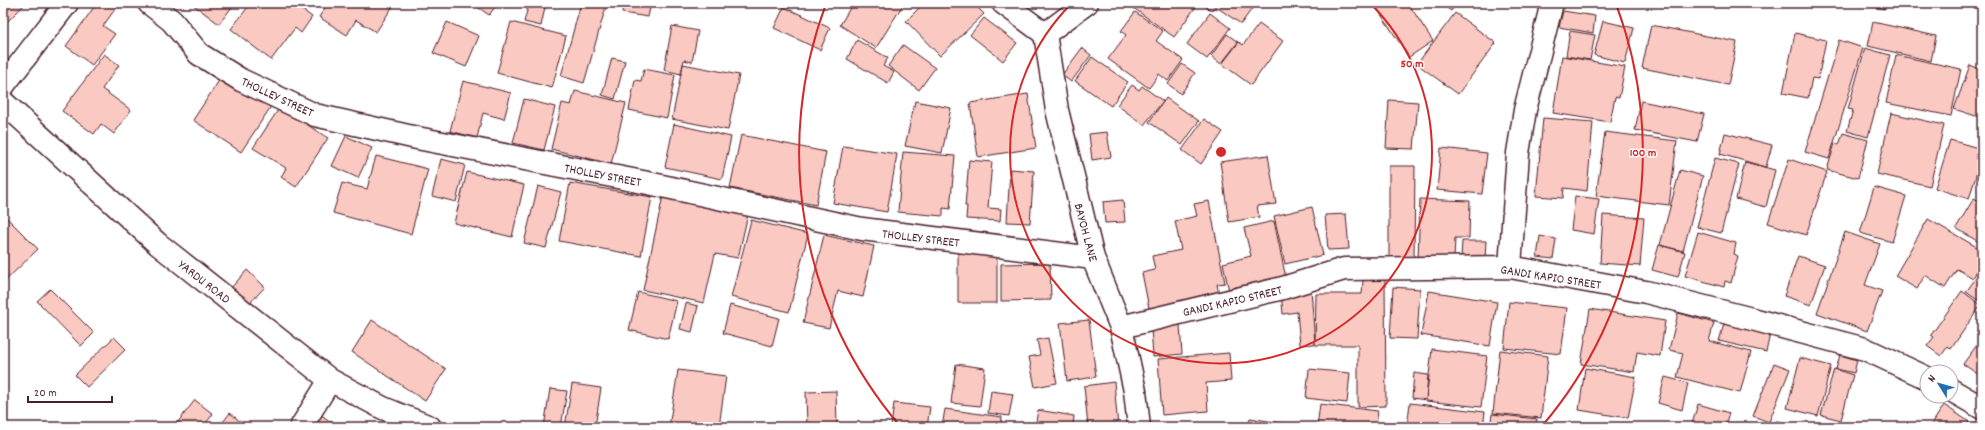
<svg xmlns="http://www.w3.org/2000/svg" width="1985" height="430" font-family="Dekko,sans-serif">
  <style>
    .building { fill: #facac2; stroke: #4a1f2b }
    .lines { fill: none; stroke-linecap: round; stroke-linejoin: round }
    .minor-casing { stroke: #4a1f2b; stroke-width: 25 }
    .minor { stroke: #fff; stroke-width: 22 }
    .ring { fill: none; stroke: #d62828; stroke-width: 2 }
    .labels { text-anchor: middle; stroke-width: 3; stroke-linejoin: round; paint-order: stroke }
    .street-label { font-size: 13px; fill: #4a1f2b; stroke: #fff }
    .centre { fill: #d62828; stroke: #fff; stroke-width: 2 }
    .ring-label { font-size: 12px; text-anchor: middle; font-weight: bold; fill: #d62828; stroke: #fff; stroke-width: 3; stroke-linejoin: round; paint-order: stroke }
  </style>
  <rect width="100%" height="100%" fill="#fff"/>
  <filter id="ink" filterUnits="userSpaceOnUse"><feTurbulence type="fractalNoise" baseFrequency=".025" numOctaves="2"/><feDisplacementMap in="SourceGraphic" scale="8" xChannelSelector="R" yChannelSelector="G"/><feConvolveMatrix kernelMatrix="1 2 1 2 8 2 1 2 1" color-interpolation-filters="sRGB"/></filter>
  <g filter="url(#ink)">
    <path class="building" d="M3 3H26L6 23 3 20Z
      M97 3 118 5 103 26 115 34 92 65 66 46Z
      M191 3H235L219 24Z
      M251 3H293L312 17 301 33 295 28 271 60 231 29Z
      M328 3H395L376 32 356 20 347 35 319 17Z
      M472 3H498L489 15Z
      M529 3H546L541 26 524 22Z
      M581 3H607L584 83 561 76Z
      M623 3H651L648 17 622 13Z
      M853 3H904L876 48 840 25Z
      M924 3H973L984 14 940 56 906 21Z
      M1134 3H1195L1197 5 1174 37 1132 7Z
      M1201 3H1256L1241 24 1215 6 1212 11Z
      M1382 3H1408L1433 41 1409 57 1376 7Z
      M1440 3H1457L1451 11Z
      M1858 3H1885L1884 9Z
      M784 7 830 28 820 50 774 28Z
      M1563 11 1595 16 1593 33 1559 27Z
      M1135 12 1163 31 1156 41 1183 60 1168 81 1159 74 1149 88 1108 59 1126 35 1121 31Z
      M1210 13 1230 28 1207 59 1187 44Z
      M1455 13 1496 43 1458 94 1417 64Z
      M984 18 1017 43 1003 61 970 35Z
      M1603 21 1634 28 1625 63 1594 55Z
      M447 22 479 36 466 67 433 53Z
      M511 22 566 36 552 88 497 73Z
      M1873 22 1936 36 1931 61 1868 46Z
      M1259 24 1283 41 1251 85 1222 64 1239 42 1243 45Z
      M1651 25 1737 42 1728 85 1642 68Z
      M672 26 698 31 692 62 684 60 681 74 664 70Z
      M1570 31 1595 35 1590 60 1566 56Z
      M1795 33 1826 40 1818 79 1812 78 1808 98 1783 93Z
      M1227 34 1238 42 1221 64 1211 56Z
      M857 40 888 58 883 66 894 72 888 83 847 59Z
      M1839 40 1863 48 1829 159 1805 152Z
      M903 45 935 68 919 90 888 66Z
      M1082 48 1091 55 1071 82 1062 75Z
      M1865 48 1890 55 1868 137 1847 131 1853 110 1848 109Z
      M104 54 119 65 102 89 131 110 114 134 101 124 94 134 62 111Z
      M1896 55 1961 69 1951 116 1886 103Z
      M1562 56 1625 67 1619 98 1615 97 1610 122 1553 113Z
      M1092 57 1128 82 1111 106 1075 81Z
      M612 58 625 61 615 99 602 95Z
      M683 64 739 75 728 130 672 119Z
      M1182 64 1195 73 1181 94 1168 84Z
      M1970 65 1982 70V118L1954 109Z
      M644 69 675 75 667 118 629 110 635 80 641 81Z
      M224 73 272 105 241 152 193 120Z
      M463 81 511 93 504 119 483 113 477 138 450 131Z
      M1132 85 1139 90 1142 86 1163 101 1144 125 1117 105Z
      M575 91 626 103 611 164 551 149 562 103 571 105Z
      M1028 94 1036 148 978 157 970 103Z
      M1166 98 1199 121 1182 145 1149 122Z
      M524 99 555 107 544 150 513 143Z
      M1389 100 1418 102 1414 149 1386 148Z
      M915 101 951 108 942 153 905 146Z
      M1641 101 1704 114 1697 142 1635 130Z
      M280 107 328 138 296 187 281 177 286 168 253 148Z
      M1891 113 1944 125 1930 186 1877 174Z
      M1543 118 1593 122 1587 191 1564 188 1563 198 1536 196Z
      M1204 119 1223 132 1201 164 1182 150Z
      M674 124 731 137 722 179 665 167Z
      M1107 132 1111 157 1092 160 1089 134Z
      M1605 132 1677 141 1669 205 1596 196Z
      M1725 133 1772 145 1766 167 1720 154Z
      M1843 133 1868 140 1858 178 1827 170 1835 143 1839 145Z
      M741 135 826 152 816 205 730 188Z
      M346 136 372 148 358 178 332 166Z
      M1950 140 1982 149V155L1969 199 1935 188Z
      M843 146 897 154 887 212 833 203Z
      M1441 148 1487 153 1482 194 1437 190Z
      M903 152 955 156 950 209 943 208V216L898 212Z
      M1268 155 1276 204 1257 206 1259 217 1229 222 1220 162Z
      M376 156 428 169 411 234 333 213 342 183 367 189Z
      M1715 158 1739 164 1721 233 1697 227Z
      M441 159 465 165 456 202 432 196Z
      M1789 159 1827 172 1806 235 1768 223Z
      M969 160 992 162 988 208 1001 209 1000 221 966 219 967 206H965Z
      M1745 162 1775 170 1766 207 1736 199Z
      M1389 166H1415L1414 258H1389Z
      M1010 169 1034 171 1030 223 1007 222Z
      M1680 170 1703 176 1683 251 1660 245Z
      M467 172 524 185 512 237 454 223Z
      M570 183 652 197 641 256 559 241Z
      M538 186 561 192 546 248 524 243Z
      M1874 187 1906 196 1892 242 1860 233Z
      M663 196 748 214 738 258 715 254 704 303 643 290Z
      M1575 196 1599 199 1594 234 1571 230Z
      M1974 198 1982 203V244L1956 228Z
      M1420 199 1470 201 1469 238H1455L1454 260 1418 259Z
      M1123 200 1125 222 1105 223 1103 202Z
      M1209 201 1225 283 1217 284 1220 299 1150 313 1142 273 1155 270 1152 256 1181 250 1175 221 1197 216 1194 204Z
      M1312 207 1323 255 1285 264 1274 216Z
      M3 214 38 249 3 283Z
      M1346 214 1349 249 1328 250 1325 215Z
      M1603 215 1644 218 1640 266 1600 263Z
      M1928 219 1982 250V262L1973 278 1957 269 1945 288 1925 275 1917 289 1895 276Z
      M751 220 808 234 789 312 731 297Z
      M1274 221 1287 283 1230 296 1223 263 1251 256 1244 228Z
      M1698 232 1736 243 1734 254 1738 256 1731 283 1725 281 1724 287 1685 276Z
      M1845 232 1880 244 1865 285 1882 291 1867 331 1817 313Z
      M824 235 874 246 863 297 838 291 829 328 803 323Z
      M1540 236 1556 239 1553 259 1537 257Z
      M1462 241H1486L1485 259 1461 257Z
      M1659 245 1685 252 1678 277 1652 270Z
      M958 253H997V303H958Z
      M1798 256 1825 265 1811 305 1784 296Z
      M1050 263 1051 300 1001 301V264Z
      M247 270 265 287 247 306 230 289Z
      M1981 271 1982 272V303L1966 292Z
      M1363 280H1385L1386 406 1358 407V345H1315L1316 294H1362Z
      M1393 287 1420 289 1417 339 1390 338Z
      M50 289 94 333 81 346 37 301Z
      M1311 289 1315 344 1300 345 1297 312 1283 314 1281 291Z
      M1429 291 1497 302 1490 346 1421 335Z
      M1962 291 1981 305 1951 349 1948 346 1941 356 1927 346 1934 337 1931 335Z
      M638 292 677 301 668 339 629 330Z
      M1509 302 1567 308 1561 354 1504 348Z
      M686 303 698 306 692 332 680 329Z
      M730 305 779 318 772 346 723 333Z
      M1590 309 1665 321 1660 356 1637 352 1634 372 1581 364Z
      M1678 313 1714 323 1709 341 1751 352 1740 393 1677 377 1683 353 1669 350Z
      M372 320 446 369 425 401 352 352Z
      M1089 320 1096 377 1067 381 1060 323Z
      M1724 324 1770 334 1766 352 1719 341Z
      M1180 325 1182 354 1153 357 1151 328Z
      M114 337 126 349 87 387 75 375Z
      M1048 338 1057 383 1035 387 1029 357 1040 355 1037 340Z
      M1982 338V377L1963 364Z
      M1432 349 1487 356 1481 407 1426 401Z
      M1500 350 1548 356 1541 418 1493 413Z
      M1229 353 1231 381 1206 383 1208 411 1162 415 1158 359Z
      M1840 355 1857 360 1854 373 1836 369Z
      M1800 358 1831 366 1818 416 1787 408Z
      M1774 363 1790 369 1769 422 1753 416Z
      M956 364 985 368 980 406 951 403Z
      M1585 368 1636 377 1628 418 1579 410Z
      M1309 369 1350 373 1347 403 1306 398Z
      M1834 369 1853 375 1841 420 1821 415Z
      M678 370 726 376 719 427H669Z
      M1414 373 1428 375 1426 400 1412 398Z
      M1665 377 1688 383 1682 410 1658 403Z
      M1114 382 1118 427H1088L1084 386Z
      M572 384 601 388 595 427H565Z
      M550 389 567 391 561 427H544Z
      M836 391 837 427H807L806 392Z
      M991 391 1013 394 1009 416 988 413Z
      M195 400 213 414 203 427H174Z
      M894 403 930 407 927 427H891Z
      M1410 403 1485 412 1483 427H1407Z
      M1320 404 1378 411 1376 427H1317Z
      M1698 404 1729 413 1725 427H1691Z
      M1944 405 1977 427H1930Z
      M945 409 1002 417 1001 427H942Z
      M1038 410 1074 416 1073 427H1035Z
      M230 413 243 424 240 427H219Z
      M320 414 338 427H310Z
      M1492 414 1537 419 1536 427H1490Z
      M1250 418 1292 425 1291 427H1248Z
      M1776 421 1788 423 1787 427H1775Z"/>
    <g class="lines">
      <g class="minor-casing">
        <path id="minor" d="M149 3 172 21 199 54 241 80 315 115 417 138 648 183 862 229 1093 258
          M1003 3 1045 34
          M1045 34 1057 110 1093 258 1121 327 1135 391 1139 427
          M1045 34 1087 3
          M3 86 67 3
          M3 102 158 244 330 380 383 408 430 427
          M1510 267 1518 153 1525 110 1552 3
          M1121 327 1283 288 1344 269 1510 267 1646 292 1752 319 1865 349 1927 378
          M1951 390 1982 408
          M301 427 330 380"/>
      </g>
      <use href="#minor" class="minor"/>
    </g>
  </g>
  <g class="ring">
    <path d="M1371 4A211 211 0 1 1 1071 4"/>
    <path d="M900 426A422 422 0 0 1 826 4M1616 4A422 422 0 0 1 1542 426"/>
  </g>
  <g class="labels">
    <g class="street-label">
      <text transform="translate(278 96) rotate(25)" y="5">THOLLEY STREET</text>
      <text transform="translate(603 174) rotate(11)" y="5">THOLLEY STREET</text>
      <text transform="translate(1087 232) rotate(75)" y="5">BAYOH LANE</text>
      <text transform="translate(921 237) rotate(7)" y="5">THOLLEY STREET</text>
      <text transform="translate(1551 276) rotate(9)" y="5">GANDI KAPIO STREET</text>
      <text transform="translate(205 281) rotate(38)" y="5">YARDU ROAD</text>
      <text transform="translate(1232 300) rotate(-13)" y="5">GANDI KAPIO STREET</text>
    </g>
  </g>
  <circle cx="1221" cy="152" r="6" class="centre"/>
  <g class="ring-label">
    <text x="1412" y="67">50 m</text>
    <text x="1643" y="156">100 m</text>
  </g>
  <rect width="1985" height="430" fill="none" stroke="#fff" stroke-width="16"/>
  <rect x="8" y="8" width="1969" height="414" fill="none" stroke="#4a1f2b" stroke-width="1.5" filter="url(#ink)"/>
  <g transform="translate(1939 384) rotate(307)"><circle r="19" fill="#ffffff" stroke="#b7a5aa"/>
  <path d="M0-3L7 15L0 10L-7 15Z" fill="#1f6fb2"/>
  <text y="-6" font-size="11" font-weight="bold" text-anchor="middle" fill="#4a1f2b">N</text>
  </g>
  <path d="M28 396v6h84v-6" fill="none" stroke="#4a1f2b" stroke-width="2"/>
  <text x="34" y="396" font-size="12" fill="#4a1f2b" stroke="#ffffff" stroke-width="3" paint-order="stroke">20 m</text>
</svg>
